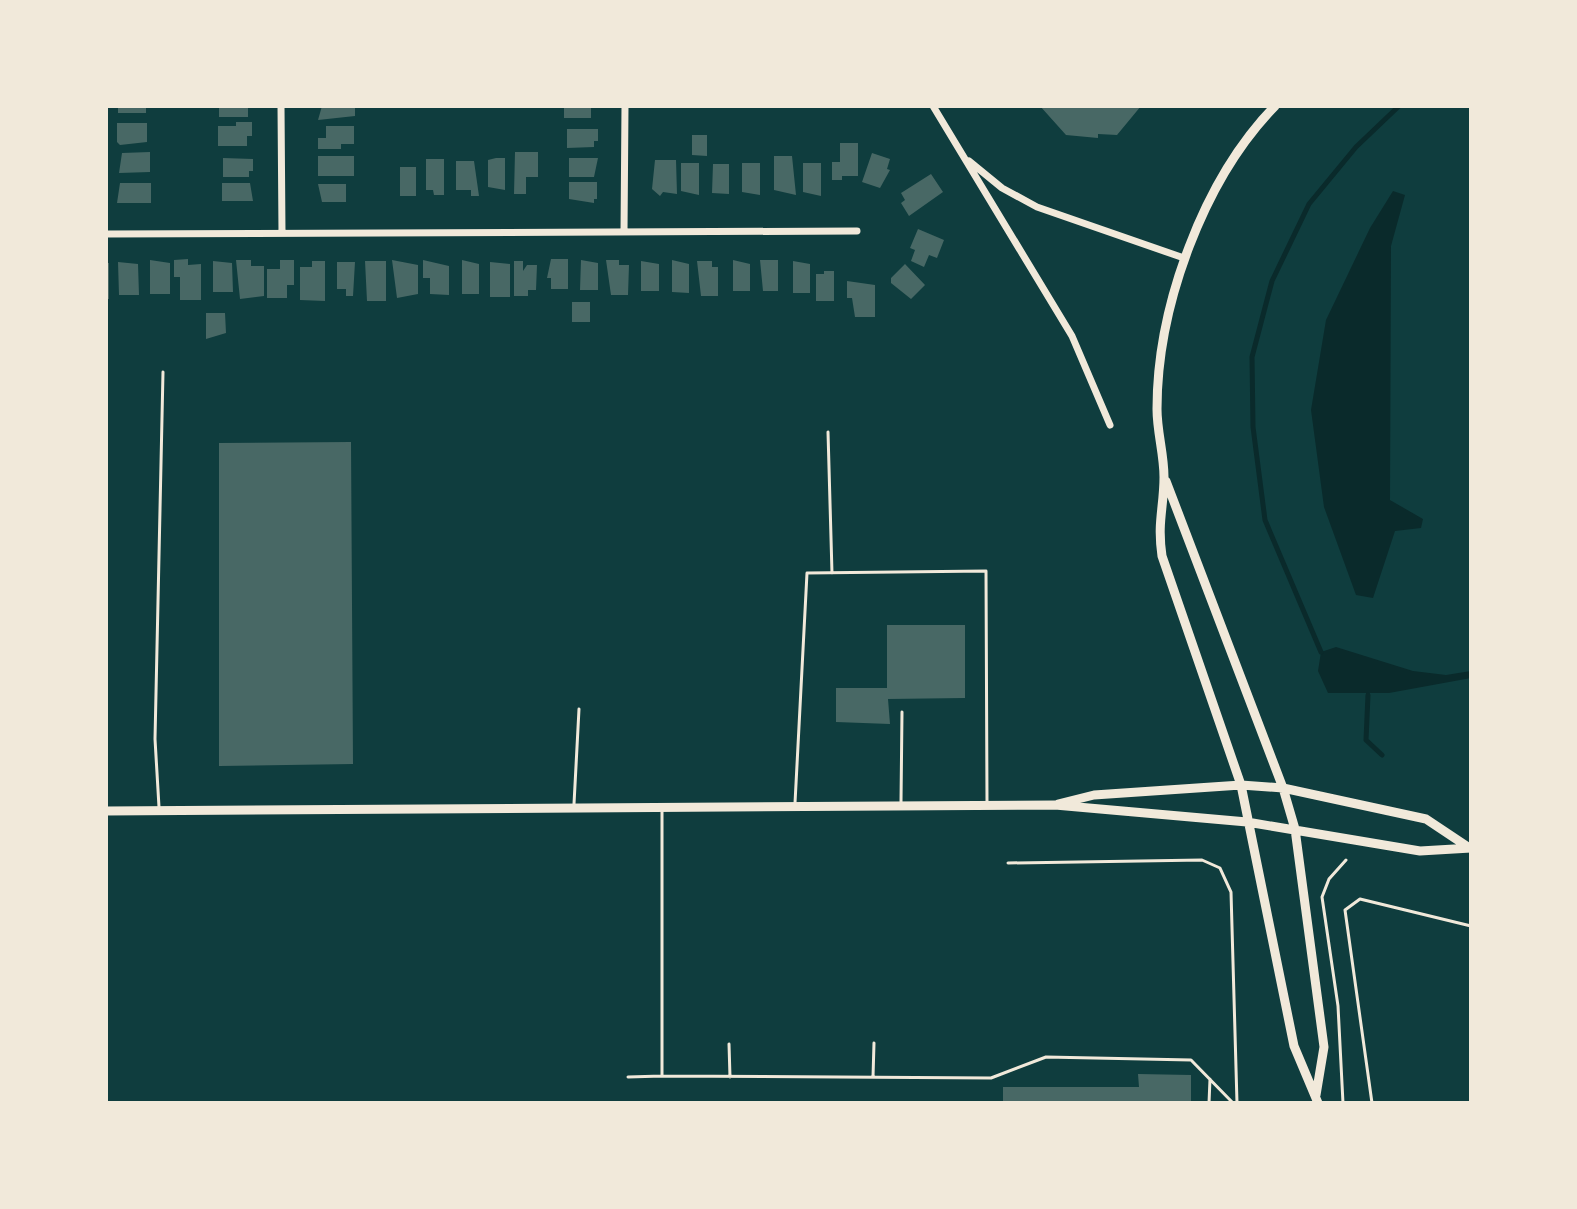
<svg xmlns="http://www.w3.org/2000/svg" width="1577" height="1209" font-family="'Noto Serif',serif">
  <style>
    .water { fill: #0a2a2b }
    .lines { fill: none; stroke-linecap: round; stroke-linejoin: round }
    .stream { stroke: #0a2a2b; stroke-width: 5 }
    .building { fill: #486865 }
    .path { stroke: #f1e9da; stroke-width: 3 }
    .service { stroke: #f1e9da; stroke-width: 3 }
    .minor { stroke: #f1e9da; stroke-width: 7 }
    .tertiary { stroke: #f1e9da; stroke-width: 9 }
  </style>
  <rect width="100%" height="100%" fill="#0f3d3e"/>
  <path class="water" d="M1393 191 1405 195 1391 246 1390 500 1423 519 1421 528 1395 531 1373 598 1356 595 1324 507 1311 410 1326 320 1370 228Z
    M1336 647 1413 671 1446 675 1471 671V678L1389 693H1328L1318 671 1321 652Z"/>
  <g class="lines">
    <path class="stream" d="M1321 652 1265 520 1253 427 1252 357 1272 281 1309 204 1356 147 1399 106
      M1368 695 1366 740 1382 755"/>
  </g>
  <path class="building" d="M118 106H146V113H118Z
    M219 106H248V117H219Z
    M322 106H355V116L318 120Z
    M564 106H591V118H564Z
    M1040 106H1141L1117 135 1098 134V138L1066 135Z
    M236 122H252V136H247V146H218V126H236Z
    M117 123H147V142L120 145 117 142Z
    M326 126H354V144H341V149H318V138H326Z
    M567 129H598V141H594V147L567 148Z
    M692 135H707V156L692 155Z
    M840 143H858V176H842V180H832V162H840Z
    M150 152V172L119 173 122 153Z
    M515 152H538V177H526V194H514Z
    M872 153 890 159 887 169 890 170 880 188 862 182Z
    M318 156H354V176H318Z
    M774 156H792L796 195 774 190Z
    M223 158 253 159V171H249V177H223Z
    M496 158H505V190L488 187V160Z
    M569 158H598L594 177H569Z
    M426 159H444V195H434L433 190H426Z
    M655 160H676L677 194 663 192 660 196 652 189Z
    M456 161H474L479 196H471V190H456Z
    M681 163H699V195L681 191Z
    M742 163H760V195L742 192Z
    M803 163H821V196L803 192Z
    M713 164H729V194L712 193Z
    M400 167H416V196H400Z
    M931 174 943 192 909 216 901 203 905 200 901 193Z
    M569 182H597V199H594V203L569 199Z
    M120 183H151V203H117Z
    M222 183H250L253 201H222Z
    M318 184H346V202H322Z
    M918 229 944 240 937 258 929 255 924 267 911 261 915 250 910 248Z
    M188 259V265L201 264V300H180V277H174V260Z
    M551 259H568V289H551V278H547Z
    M150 260 170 263V294H150Z
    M236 260H251V266H264V296L240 299Z
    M280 260H294V285H287V298H267V269H280Z
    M392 260 418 265V294L397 298Z
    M423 260 449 266V295L430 294V278H423Z
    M462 260 479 264V294H462Z
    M581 260 598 263V290H580Z
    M606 260H619V265H629L628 295H611Z
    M672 260 689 264V293L672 292Z
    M733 260 750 264V291H733Z
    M760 260H778V291H763Z
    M213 261 232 263 233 292H213Z
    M312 261H325V301L300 300V267H312Z
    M365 261H386V301H367Z
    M514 261H523V271L527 265H537L536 290H528V296H514Z
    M641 261 659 264V291H641Z
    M697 261H712V267H718V296H701Z
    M793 261 810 264V293H793Z
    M118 262 138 264 139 295H119Z
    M337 262H355L353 296H346V289H337Z
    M490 262 510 264V297H490Z
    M106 263H109V299H106Z
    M905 264 925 285 911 299 891 283V278Z
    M824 271H834V301H816V274H824Z
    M847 281 875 285V317H855L852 298H847Z
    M572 302H590V322H572Z
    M206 313H225L226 333 206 339Z
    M351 442 353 764 219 766V443Z
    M887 625H965V698L888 699 890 724 836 722V688H887Z
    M1138 1074 1191 1075V1103H1003V1087H1139Z"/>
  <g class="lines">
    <path class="path" d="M1343 1103 1338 1006 1322 897 1329 879 1346 860"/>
    <path class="service" d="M828 432 832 573
      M901 802 902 712
      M795 803 807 573 986 571 987 802
      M574 804 579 709
      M159 807 155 739 163 372
      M662 809V1076L991 1078 1046 1057 1191 1060 1233 1103
      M1008 863 1202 860 1220 868 1231 892 1237 1103
      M729 1044 730 1077
      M628 1077 662 1076
      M873 1077 874 1043
      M1209 1103 1210 1079
      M1372 1103 1345 910 1360 899 1471 926"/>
    <path class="minor" d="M281 106 282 233
      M933 106 1072 336 1110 425
      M969 161 1002 188 1037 207 1184 258
      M624 232 625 106
      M106 234 857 231"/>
    <path class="tertiary" d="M1275 106C1203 180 1157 307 1157 409 1157 432 1164 454 1164 477 1164 507 1157 522 1162 556L1241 785 1294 1046 1318 1103
      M1166 481 1283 788 1295 829 1324 1047 1316 1095
      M1058 804 1094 795 1241 785 1283 788 1426 819 1468 847
      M106 811 1055 805 1247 822 1420 851 1471 848"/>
  </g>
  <rect width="1577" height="1209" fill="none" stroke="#f1e9da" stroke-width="216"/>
</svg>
